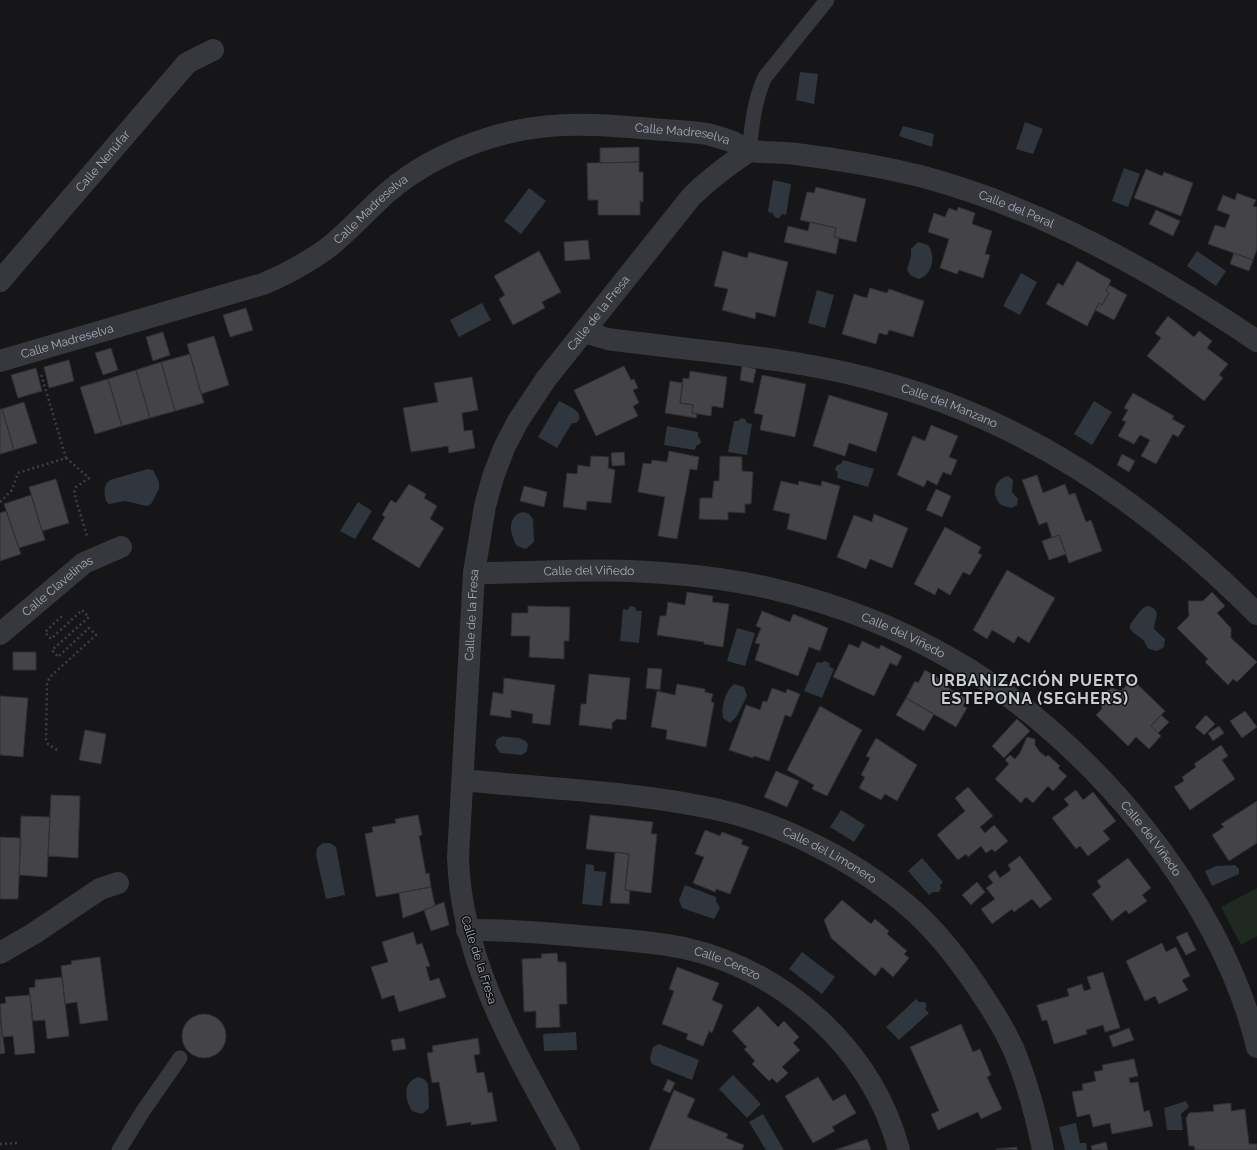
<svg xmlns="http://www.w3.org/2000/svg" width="1257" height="1150" font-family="Raleway,sans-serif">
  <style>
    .pitch { fill: #202822 }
    .water { fill: #2f363d }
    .building { fill: #434348; stroke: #303034 }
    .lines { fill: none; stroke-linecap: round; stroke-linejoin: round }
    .path { stroke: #3d3f44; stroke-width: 2.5; stroke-dasharray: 2 3; stroke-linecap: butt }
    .service { stroke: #37383d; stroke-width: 15 }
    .minor { stroke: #37383d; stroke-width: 22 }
    .labels { text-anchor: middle; stroke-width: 3; stroke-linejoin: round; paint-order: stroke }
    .street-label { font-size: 12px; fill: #a9adb7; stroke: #111113 }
    .district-label { font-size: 16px; font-weight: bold; letter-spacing: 1px; fill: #caccd3; stroke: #111113 }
  </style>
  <rect width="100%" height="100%" fill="#161618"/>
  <path class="pitch" d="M1257 888V936L1241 945 1221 907Z"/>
  <path class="water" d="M800 72 818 74 814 104 796 100Z
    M1025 122 1043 129 1033 154 1016 149Z
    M903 126 934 134 932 147 899 136Z
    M1124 168 1140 174 1128 207 1112 201Z
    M773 180 791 184 786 215 782 214 779 218H776L772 213 768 212Z
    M529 188 546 201 521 234 504 221Z
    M918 242 928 245C936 256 933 274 919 279L910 275 907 269 911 256V249Z
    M1197 251 1226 271 1216 286 1187 266Z
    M1021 273 1037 282 1020 315 1003 306Z
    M817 290 834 295 825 328 808 323Z
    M482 303 491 320 459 337 450 320Z
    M559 401C567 405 588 413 576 423H572L557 448 538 437Z
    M1094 401 1112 412 1092 445 1074 434Z
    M741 418 745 419 747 423 752 424 747 455 728 452 734 421H738Z
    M667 426 698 432V436L701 441 700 444 696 446 695 450 664 445Z
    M843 460 874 469 868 487 837 478 838 473 835 469 837 465 841 464Z
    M148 469 153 470 159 482V489L151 504 147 506 125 501 109 504 106 501C104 493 103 485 110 480Z
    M1008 476 1013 480 1012 492 1018 499 1017 505 1011 508 1001 505C991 495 993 480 1008 476Z
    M358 502 372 511 355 539 340 531Z
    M523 512 529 514 533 519 534 542 526 549 517 546C510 535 506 516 523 512Z
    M630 606 635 607 637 611H642L639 643 620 641 623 609 628 610Z
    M1149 606C1163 612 1154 619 1154 629L1165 639 1164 647 1157 651 1149 649C1146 646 1145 641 1142 639 1129 629 1125 630 1137 615 1141 611 1142 607 1149 606Z
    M737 628 755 633 745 666 727 661Z
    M825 661 829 663 830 667 834 669 822 698 804 691 817 662 821 663Z
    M734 684 744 687 747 696 737 716 730 723 723 718C721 707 725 691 734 684Z
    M503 736C512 739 522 735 528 744L527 751 522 755 500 753 495 745 497 739Z
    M841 810 865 825 854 842 830 827Z
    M323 843H330L336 847 345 895 326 899 316 855 317 848Z
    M922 858 943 882 940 885 941 888 939 892H933L929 895 908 871Z
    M586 864 594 865V871L606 872 602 906 582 904Z
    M1235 865 1239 869V874L1212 886 1205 871 1216 866Z
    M685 885 716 897V901L720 908 714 919 682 908 679 900Z
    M802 952 835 977 822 994 789 969Z
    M916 999 919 1002H925L927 1006 925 1009 929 1013 899 1040 886 1027Z
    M576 1032 577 1050 544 1051 543 1034Z
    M659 1044 699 1060 692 1080 652 1064 650 1058 653 1047Z
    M733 1075 761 1104 747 1118 719 1089Z
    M418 1077 424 1079 428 1084 429 1108 422 1114 412 1111C405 1100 402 1082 418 1077Z
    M1186 1101 1189 1107 1181 1114 1183 1130H1167L1164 1108Z
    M763 1114 784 1150H766L749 1122Z
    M1076 1123 1080 1143H1086L1087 1150H1065L1059 1127Z"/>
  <path class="building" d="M639 147V162L600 163V148Z
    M639 162V172H643V202L640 201V215H598V200H588L587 163Z
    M1146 169 1162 176 1164 172 1193 183 1181 216 1134 198Z
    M816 187 866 199 856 242 834 237 836 228 800 220 807 192 814 193Z
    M1237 193 1256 200 1253 206 1257 207V249L1253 260 1208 244 1215 225 1225 228 1230 215 1217 210 1223 195 1235 200Z
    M958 207 975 213 972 224 992 231 985 254 990 255 983 278 959 270 957 274 940 268 949 239 928 232 934 213 945 217 949 208 957 211Z
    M1156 210 1180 221 1173 236 1149 224Z
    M810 222 836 228 834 237 839 238 836 254 784 242 788 226 808 231Z
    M588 240 590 259 565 261 564 242Z
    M539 251 561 292 542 302 545 308 513 325 499 299 505 295 494 276Z
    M723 251 747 258 749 252 788 262 775 317 756 312 755 319 722 310 728 289 714 286Z
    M1234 253 1253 260 1249 271 1230 264Z
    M1077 261 1111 280 1106 291 1109 293 1102 305 1099 303 1087 326 1046 304 1058 283 1063 286Z
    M1109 285 1127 295 1114 320 1095 310 1099 303 1102 305 1109 293 1106 291Z
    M870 288 887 293 889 289 924 301 913 337 889 330 887 335 879 333 876 344 842 334 854 294 867 298Z
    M246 308 253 330 230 337 223 315Z
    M1168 316 1194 337 1199 331 1212 341 1207 348 1228 364 1219 375 1223 378 1204 401 1147 356 1161 338 1155 333Z
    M163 332 170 355 153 361 146 337Z
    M214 336 229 385 201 394 187 344Z
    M111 348 118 370 103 375 95 353Z
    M190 354 204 403 175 411 161 362Z
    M69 360 74 381 49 388 44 367Z
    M161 362 175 411 150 418 136 370Z
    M624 366 631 380 634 379 638 388 633 390 639 403 633 406 638 416 596 436 574 390Z
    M742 366 756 369 753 383 740 380Z
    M36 368 42 391 18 398 11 375Z
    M136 370 150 418 122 426 108 379Z
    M690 371 727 377 723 408 712 406 711 416 692 413 693 405 680 403 683 378 689 379Z
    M762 375 806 384 795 437 760 430 763 415 754 413Z
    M472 377 478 410 462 413 464 431 472 430 475 448 449 453 448 446 411 452 403 408 438 402 434 383Z
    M108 379 122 426 95 434 80 387Z
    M670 381 683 383 680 403 693 405 692 413 697 414 696 418 665 413Z
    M1133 393 1174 416 1172 419 1185 426 1178 437 1173 434 1156 464 1141 456 1150 440 1140 435 1134 444 1118 436 1126 422 1122 420 1128 410 1124 408Z
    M829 395 888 413 876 452 849 443 845 456 813 446Z
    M24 402 37 443 14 450 2 409Z
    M0 409H2L14 450 0 454Z
    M931 425 958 436 949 457 957 460 951 475 943 472 937 485 927 480 924 487 897 475 913 436 925 441Z
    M669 451 699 457 697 470 690 469 677 539 658 536 665 497 638 492 643 463 651 464 652 460 667 462Z
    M624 452 625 465 612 466 611 453Z
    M1122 454 1135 461 1129 472 1117 465Z
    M591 456 609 457 608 468 615 470 611 503 587 501 586 510 563 507 567 473 577 474 578 465 590 467Z
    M720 456 742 457V471L753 472 751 504H745V513L728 512V520L699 519 700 498H712L714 481H719Z
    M1037 475 1043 493 1065 484 1069 495 1075 493 1086 522 1091 520 1102 551 1069 563 1059 535 1052 538 1047 522 1039 525 1022 480Z
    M56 479 69 523 42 531 29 487Z
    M781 481 798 485 799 481 821 486 822 481 840 486 826 540 787 529 790 514 773 510Z
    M409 484 426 494 424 498 437 506 430 519 444 528 419 568 372 539 385 517 382 515 391 500 396 503Z
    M524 486 547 492 544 507 520 501Z
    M936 489 951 496 942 517 926 510Z
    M31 495 45 540 19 548 4 504Z
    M6 511 21 554 0 561V513Z
    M874 514 908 528 892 568 870 559 866 569 837 557 854 515 872 522Z
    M945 527 981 547 978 553 982 555 970 575 963 572 950 595 938 588 935 595 914 584Z
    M1059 535 1066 554 1049 560 1042 541Z
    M1007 570 1055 598 1029 643 1018 636 1014 643 992 630 987 639 973 630Z
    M687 592 713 596 712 602 729 604 723 647 704 644V642L657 635 660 616H666L668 602 685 605Z
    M1212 592 1225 606 1217 613 1231 628V638L1257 662 1237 682 1233 679 1228 685 1205 662 1208 659 1177 628 1189 616 1188 601H1203Z
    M528 606 570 607 569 641H564V659L529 657 530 636H511L512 613H528Z
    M762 611 790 622 793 614 828 628 820 651 809 647 798 676 755 660 760 644 755 643 761 628 756 626Z
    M862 641 879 649 881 645 902 656 897 666 890 663 874 696 833 677 849 644 859 648Z
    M13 652H36V670H13Z
    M648 668 662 669 660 690 646 688Z
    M925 670 945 682 944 685 967 699 963 706 967 708 956 727 906 698 915 681 918 683Z
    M589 674 630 678 626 720 617 719 612 723V729L579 725 581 704H586Z
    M504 678 555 685 550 725 532 723 533 714 511 710V718L490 715 493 692 503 694Z
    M1132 679 1165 711 1151 726 1161 736 1149 749 1136 737 1128 746 1096 715 1102 709 1100 700 1104 692 1112 688 1121 691Z
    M677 684 705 689V692L713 694 711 702 714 703 706 747 666 739 667 730 651 727 657 691 675 695Z
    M772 688 786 693 787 689 800 694 791 717 785 715 769 761 754 756 753 758 729 750 746 705 760 710 763 701 767 702Z
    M0 696 28 698 23 757 0 755Z
    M906 698 934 714 924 731 896 715Z
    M820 706 862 730 827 796 812 789 814 785 787 770Z
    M1245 711 1257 727 1242 738 1230 721Z
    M1161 715 1169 722 1158 733 1151 726Z
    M1206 715 1215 724 1204 735 1195 727Z
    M1017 719 1030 731 1004 758 992 746Z
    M1219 726 1224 733 1213 741 1208 733Z
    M85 730 106 734 101 764 79 760Z
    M1027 737 1035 739V745L1039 751 1046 757 1048 755 1060 766 1058 768 1067 776 1053 791 1048 786 1033 803 1026 797 1021 803 995 779 1009 764 1005 760 1010 755 1015 759 1020 753Z
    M876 738 917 765 897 801 885 794 881 800 859 788 865 777 861 775 870 758 866 756Z
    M1221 745 1228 756 1222 760 1235 779 1190 810 1174 787 1184 781 1182 777 1196 767 1194 764Z
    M776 771 799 781 787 807 764 797Z
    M968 787 993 816 980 827 985 833 994 825 1008 841 995 852 992 849 986 853 981 846 968 857 966 854 958 860 937 835 965 811 955 798Z
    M1076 790 1083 800 1093 792 1116 821 1103 831 1110 839 1088 856 1080 846 1076 849 1052 818 1069 805 1064 799Z
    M51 795 80 796 78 858 48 856Z
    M1257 801V843L1229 861 1212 835 1224 827 1221 824Z
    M418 815 422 835 419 836 426 874 429 873 431 887 376 897 365 834 373 832 372 827 396 823 395 819Z
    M590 815 653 822 651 834H657L651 893 625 890 629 854 586 849Z
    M21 816 50 817 47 877 19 875Z
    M705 830 720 836 722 832 743 840 741 844 749 847 730 894 716 889 715 892 693 883 704 857 695 854Z
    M0 837 21 838 18 899H0Z
    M615 852 629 854 625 890 630 891 629 904 610 903Z
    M1020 856 1052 899 1040 908 1032 899 1014 912 1012 909 992 924 981 909 995 899 986 888 993 883 988 876 995 870 1000 878 1011 870 1008 865Z
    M1128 858 1151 888 1142 895 1147 901 1129 914 1126 910 1112 921 1092 894 1101 887 1097 881Z
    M977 882 985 892 971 905 962 895Z
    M431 887 435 906 403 918 399 893Z
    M842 900 871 924 875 919 889 931 887 934 907 951 904 954 909 958 893 977 882 967 875 976 831 938 824 920Z
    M444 902 449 925 431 931 424 910Z
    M413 932 417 945 422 943 430 966 426 967 430 981 439 978 446 997 399 1012 394 995 382 999 371 967 388 962 382 942Z
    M1187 932 1196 950 1186 955 1176 937Z
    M1162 943 1166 952 1176 947 1190 976 1182 980 1188 990 1159 1004 1155 996 1145 1001 1126 961Z
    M557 953 558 962H566L567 1004H559L560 1027 536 1028V1011L524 1012 522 959 542 958 541 954Z
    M100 957 108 1020 80 1024 77 1002 65 1004 61 966 72 964 71 961Z
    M677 967 719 983 712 1000 723 1005 712 1033 709 1031 703 1046 686 1039 688 1034 662 1024 674 991 669 989Z
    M1103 972 1120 1028 1105 1032 1103 1025 1086 1030 1087 1034 1054 1044 1047 1020 1042 1021 1037 1005 1069 996 1067 989 1082 984 1084 991 1091 989 1087 977Z
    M62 977 69 1036 47 1039 45 1020 33 1021 29 988 35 987V980Z
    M30 995 35 1053 15 1055 13 1036 2 1037 0 1004 6 1003 5 997Z
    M758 1006 778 1027 784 1021 799 1037 793 1043 800 1050 782 1067 788 1073 777 1083 772 1078 769 1081 752 1064 755 1061 744 1049 747 1047 732 1031Z
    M182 1036a22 22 0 1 1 44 0a22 22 0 1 1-44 0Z
    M0 1016 5 1053 0 1054Z
    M961 1024 973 1052 980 1049 991 1075 987 1077 1002 1109 981 1119 978 1112 938 1130 931 1114 939 1111 910 1047Z
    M1129 1028 1134 1040 1113 1047 1109 1036Z
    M404 1038 406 1049 393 1051 391 1040Z
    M478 1038 480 1054 474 1055 477 1073 484 1072 488 1093 492 1092 497 1121 471 1125V1122L447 1126 439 1082 432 1083 427 1053 433 1052 432 1046Z
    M1134 1059 1138 1076 1129 1078 1130 1083 1138 1082 1144 1112 1149 1110 1153 1126 1112 1134 1110 1123 1093 1127 1090 1114 1077 1117 1072 1092 1083 1090 1082 1084 1096 1081 1094 1072 1103 1070 1102 1065Z
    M818 1077 833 1101 845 1094 856 1113 832 1127 835 1131 813 1143 785 1096Z
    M668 1079 675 1083 670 1093 663 1090Z
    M674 1090 695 1099 687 1117 728 1134 726 1138 744 1145 742 1150H649Z
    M1231 1103V1111L1245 1109 1249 1144H1257V1150H1195L1194 1146H1189L1186 1118 1189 1113 1214 1111 1213 1105Z
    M867 1139 871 1150H835Z
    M1106 1142 1108 1150H1092L1091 1146Z
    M1017 1147V1150L996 1149Z"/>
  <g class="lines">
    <path class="path" d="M66 458 89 478 76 487 74 493 87 536
      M0 502 12 490 18 473 66 458 41 374
      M57 750 48 744 46 739 47 683 50 677 96 635 89 628 58 657 52 650 89 617 82 610 51 639 45 632 62 616
      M0 1144 17 1143"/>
    <path class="service" d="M749 151C752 125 754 101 765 77L827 0
      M119 1150 143 1111 180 1058"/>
    <g class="minor">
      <path id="s1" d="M0 281 187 63 213 50"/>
      <path id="s2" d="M584 332 608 339C694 351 781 356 867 378 1021 417 1145 502 1257 614"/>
      <path id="s3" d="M0 361 263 284C285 275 305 264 325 250 348 233 367 210 389 191 414 170 444 154 474 143 536 120 588 123 652 129 670 131 689 131 707 134 715 136 725 139 733 142 739 146 745 150 752 151 767 153 782 152 796 154 837 159 879 166 920 176 1041 208 1153 271 1257 341"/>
      <path id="s4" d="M474 573C526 573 578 569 630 571 676 573 724 578 769 588 834 603 897 627 955 661 1088 738 1221 895 1257 1047"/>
      <path id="s5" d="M0 634 84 563 121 547"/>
      <path id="s6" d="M463 780C547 789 632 791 715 809 785 824 863 865 916 913 943 938 965 968 985 999 995 1014 1005 1031 1013 1048 1027 1081 1036 1115 1043 1150"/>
      <path id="s7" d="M467 930C504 929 542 933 579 936 614 939 650 941 684 948 785 971 872 1049 899 1150"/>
      <path d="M0 953 33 934 100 889 118 883"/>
      <path id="s8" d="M569 1150C519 1058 461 964 458 857L474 573 485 506 493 477 504 448 518 421 546 379 691 197C709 179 728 165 749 151"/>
    </g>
  </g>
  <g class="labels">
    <g class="street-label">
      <text dy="4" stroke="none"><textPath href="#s3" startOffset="741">Calle Madreselva</textPath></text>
      <text dy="4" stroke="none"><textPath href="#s1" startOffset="158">Calle Nenúfar</textPath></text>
      <text dy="4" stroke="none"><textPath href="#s3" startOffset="406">Calle Madreselva</textPath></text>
      <text dy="4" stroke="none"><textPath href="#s3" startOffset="1086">Calle del Peral</textPath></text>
      <text dy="4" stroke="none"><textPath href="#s8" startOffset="895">Calle de la Fresa</textPath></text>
      <text dy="4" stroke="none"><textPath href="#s3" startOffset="70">Calle Madreselva</textPath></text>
      <text dy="4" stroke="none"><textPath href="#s2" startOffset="374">Calle del Manzano</textPath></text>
      <text dy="4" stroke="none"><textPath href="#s4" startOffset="115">Calle del Viñedo</textPath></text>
      <text dy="4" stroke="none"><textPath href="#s5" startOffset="75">Calle Clavelinas</textPath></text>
      <text dy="4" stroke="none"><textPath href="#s8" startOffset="559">Calle de la Fresa</textPath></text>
      <text dy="4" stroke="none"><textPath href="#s4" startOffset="439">Calle del Viñedo</textPath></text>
      <text dy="4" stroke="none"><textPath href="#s4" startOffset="763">Calle del Viñedo</textPath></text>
      <text dy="4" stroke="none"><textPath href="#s6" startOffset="378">Calle del Limonero</textPath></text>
      <text transform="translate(479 960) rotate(72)" y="4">Calle de la Fresa</text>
      <text dy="4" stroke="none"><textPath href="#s7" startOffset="264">Calle Cerezo</textPath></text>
    </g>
    <g class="district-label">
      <text x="1035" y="686">URBANIZACIÓN PUERTO<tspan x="1035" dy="18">ESTEPONA (SEGHERS)</tspan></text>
    </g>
  </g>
</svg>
